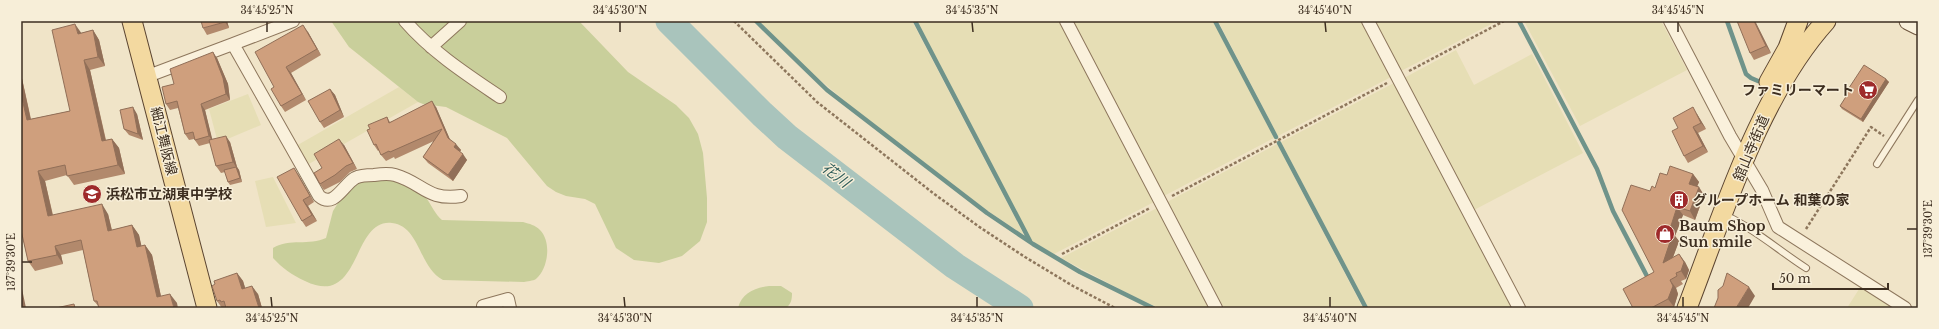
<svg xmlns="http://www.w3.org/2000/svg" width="1939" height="329" font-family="'Libre Baskerville','Noto Sans JP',serif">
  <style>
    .farmland { fill: #e6deb5 }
    .green { fill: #c9cf9b }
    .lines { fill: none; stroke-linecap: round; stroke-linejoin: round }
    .stream { stroke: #6f938a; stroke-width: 4.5 }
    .river { stroke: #a9c4bc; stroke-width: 27 }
    .service-casing { stroke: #8d765c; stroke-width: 8 }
    .minor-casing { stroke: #8d765c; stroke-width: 14 }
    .secondary-casing { stroke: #6f573f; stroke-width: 19 }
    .primary-casing { stroke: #5b4430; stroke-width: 21 }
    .path { stroke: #8d765c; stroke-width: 2.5; stroke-dasharray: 3 2; stroke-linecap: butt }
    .service { stroke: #faf1dc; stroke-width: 6 }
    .minor { stroke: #faf1dc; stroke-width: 12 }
    .secondary { stroke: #faf1dc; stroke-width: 17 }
    .primary { stroke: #f3d9a0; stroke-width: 19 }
    .wall { fill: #b2896c }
    .shaded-wall { fill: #916f58 }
    .building { fill: #cf9f7d; stroke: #916f58 }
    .ticks { fill: none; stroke: #3d2e20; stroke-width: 1.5 }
    .labels { text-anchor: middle; stroke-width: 3; stroke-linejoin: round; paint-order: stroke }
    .poi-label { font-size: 14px; font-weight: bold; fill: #3d2e20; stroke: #f7eed8; text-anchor: start }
    .street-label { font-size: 14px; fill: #3d2e20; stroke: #f7eed8 }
    .water-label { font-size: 15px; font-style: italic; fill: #2f5d5a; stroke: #f7eed8 }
    .neatline { fill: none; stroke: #3d2e20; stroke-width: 1.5 }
    .ticks-label { font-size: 10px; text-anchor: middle; fill: #3d2e20 }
  </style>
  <rect width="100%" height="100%" fill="#f0e4c8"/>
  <path class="farmland" d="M759 21H912L1024 235 988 211 852 107 806 68Z
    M917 21H1059L1154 202 1054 254 1032 241Z
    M1072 21H1213L1274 138 1164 196Z
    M1218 21H1362L1391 77 1278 136Z
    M1375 21H1497L1401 71Z
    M1524 21H1661L1687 70 1580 126Z
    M1456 50 1474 85 1532 54 1583 153 1474 210 1404 78Z
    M1394 83 1513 308H1368L1281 142Z
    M399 87 418 102 307 165 296 146Z
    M248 94 261 125 218 143 209 109Z
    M1277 144 1363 308H1224L1167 202Z
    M273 177 296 223 266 227 255 181Z
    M1157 208 1210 308H1159L1131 295 1061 258Z
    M1861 286 1896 308H1847Z"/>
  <path class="green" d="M331 21H579L628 72 676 105 689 118 698 134 703 153 707 198V222L700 241 682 256 659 263 634 260 616 248 595 204 585 199 566 196 556 192 547 186 507 138 446 107 423 104 418 102 349 47Z
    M387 179C399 180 418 190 427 199 432 206 435 214 442 220L523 222C530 224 535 225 540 230 552 242 548 269 536 279 533 281 527 281 524 282L443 280C419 268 420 226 392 223 351 218 362 309 305 281 292 275 282 268 273 258V248C290 238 309 246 326 238L333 211 338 203 354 186 364 181Z
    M769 286H781L792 293C792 300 791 304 786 308H738C742 293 755 288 769 286Z"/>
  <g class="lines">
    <path class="stream" d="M756 21 827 90 987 213 1033 244 1080 272 1153 308
      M915 21 1030 241
      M1215 21 1276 137
      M1519 21 1597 169 1613 211 1649 280
      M1727 21 1746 74 1751 78 1758 81
      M1279 143 1366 308"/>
    <path class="river" d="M669 21 762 114 787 137 955 266 1020 308"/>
    <g class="service-casing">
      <path id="service" d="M1877 164 1918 100
        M1725 215C1755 229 1778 250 1806 268"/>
    </g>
    <g class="minor-casing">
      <path id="minor" d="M405 21C432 52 466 74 500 97
        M1066 21 1216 308
        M1368 21 1519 308
        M1670 21 1730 136 1762 190 1778 227 1905 308
        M233 44 293 21
        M431 47 460 21
        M148 76 233 44 319 196C334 209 343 185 355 178 361 175 368 175 374 175 381 174 388 173 395 175 423 183 427 201 461 196
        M483 306 508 299 510 308"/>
    </g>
    <g class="secondary-casing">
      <path id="secondary" d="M1908 21 1918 26"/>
    </g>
    <g class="primary-casing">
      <path id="primary" d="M132 21 207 308
        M1769 82 1788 48 1798 21
        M1687 308C1723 215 1759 95 1826 21"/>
    </g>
    <path class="path" d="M734 21 817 102 933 193 978 226 1025 257 1073 286 1115 308
      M1409 71 1504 21
      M1172 196 1387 83
      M1806 229 1871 127 1884 136
      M1062 254 1150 208"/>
    <use href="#service" class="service"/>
    <use href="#minor" class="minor"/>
    <use href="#secondary" class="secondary"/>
    <use href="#primary" class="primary"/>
  </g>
  <path class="wall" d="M227 21 229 28 207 35 203 28Z
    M1755 21 1771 53 1754 60 1750 53Z
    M93 30 99 40 105 66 90 70 106 140 112 139 119 148 125 174 74 185 67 175 45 181 53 215 108 214 112 230 132 225 139 235 141 246 145 245 152 255 161 296 177 303 99 307 94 301 83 250 61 255 63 264 35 271 28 261 21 230V74L31 119 70 111 81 33Z
    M308 32 321 55 291 73 306 100 285 112 281 106 274 87Z
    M217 58 228 84 230 100 205 110 212 140 230 142 237 167 239 170 242 182 230 185 228 182 225 172 221 173 216 166 210 143 199 146 194 139 189 140 185 134 178 108 170 110 166 104 174 84Z
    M1886 79 1889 82 1863 122 1842 109 1840 106 1847 96 1845 94Z
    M330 89 335 95 344 117 324 128 320 122Z
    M436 107 450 140 461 150 460 152 467 160 453 181 428 163 423 157 434 141 395 159 394 157 386 161 381 155 379 150 378 151 374 145 370 129 387 117 390 122Z
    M137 114 143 140 129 135 124 129Z
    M1697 114 1706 129 1698 133 1708 152 1688 163 1684 156 1678 128Z
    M344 145 357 169 350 172 340 182 324 190 320 184 322 168Z
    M298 174 314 202 308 206 317 221 306 227 302 221Z
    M1693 174 1699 182 1697 186 1704 195 1695 220 1683 215 1675 236 1679 241 1673 257 1685 262 1689 270 1686 279 1681 281 1683 284 1676 288 1678 294 1674 307 1671 308H1633L1654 272 1650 191 1655 188Z
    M237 273 243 281 245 288 258 294 262 308H222L217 301 215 284Z"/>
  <path class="shaded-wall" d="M225 21H227L229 28 225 22Z
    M1754 21H1755L1771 53 1766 46Z
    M75 24 82 34H78Z
    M303 25 308 32 321 55 317 49Z
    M93 30 99 40 105 66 98 57Z
    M213 52 217 58 228 84 230 100 226 94Z
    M84 60 90 70 108 151 102 141Z
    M286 67 291 73 306 100 302 94Z
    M21 74 33 130 27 120 21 94Z
    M1886 79 1889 82 1863 122 1861 119Z
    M330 89 335 95 344 117 340 110Z
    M432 101 436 107 452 144 448 138Z
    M201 104 205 110 213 142 209 136Z
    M133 107 137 114 143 140 138 134Z
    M1693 107 1697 114 1706 129 1701 123Z
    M1693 127 1698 133 1708 152 1703 146Z
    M226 136 230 142 237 167 239 170 242 182 240 178 236 167 233 162Z
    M112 139 119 148 125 174 118 165Z
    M339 139 344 145 357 169 353 163Z
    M456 144 461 150 458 154 454 147Z
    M463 154 467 160 453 181 448 175Z
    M294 168 298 174 314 202 310 196Z
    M38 171 45 181 55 226 48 216Z
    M1693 174 1699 182 1695 192 1689 184Z
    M1699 187 1704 195 1695 220 1690 211Z
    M303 200 308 206 317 221 312 215Z
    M102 204 108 214 114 240 108 231Z
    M1677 207 1683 215 1675 236 1679 241 1668 271 1663 263 1669 232Z
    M132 225 139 235 144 257 137 247Z
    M145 245 152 255 163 306 157 297Z
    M55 246 61 255 63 264 57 255Z
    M1679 254 1685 262 1689 270 1686 279 1681 271Z
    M237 273 243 281 248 297 242 289Z
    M1670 280 1676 288 1678 294 1674 307 1668 299Z
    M252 286 258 294 262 308H259Z
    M21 287 22 289 26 308H22L21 302Z
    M1749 287 1755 296 1748 308H1736Z
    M170 294 177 303 178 308H174Z"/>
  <path class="building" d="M201 21H225V22L203 28Z
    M1737 21H1754L1766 46 1750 53Z
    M75 24 78 34 93 30 98 57 84 60 102 141 112 139 118 165 67 176 65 165 38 171 48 216 102 204 108 231 132 225 137 247 145 245 157 297 170 294 174 308H99L97 301H94L81 240 55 246 57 255 28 261 21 230V94L27 120 70 111 52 30Z
    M303 25 317 49 286 67 302 94 281 106 271 89 274 87 255 52Z
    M213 52 223 78 226 94 201 104 209 136 195 140 193 132 185 134 177 101 166 104 162 87 174 84 170 69Z
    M1864 65 1886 79 1861 119 1840 106 1847 95 1845 94Z
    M330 89 340 110 320 122 308 101Z
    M432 101 448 138 456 144 454 147 463 154 448 175 423 157 442 129 390 152 389 151 381 155 376 144 374 145 367 130 370 129 368 125 387 117 389 123Z
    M133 107 138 134 124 129 120 110Z
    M1693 107 1701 123 1693 127 1703 146 1684 156 1672 131 1678 128 1673 118Z
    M226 136 233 162 216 166 209 140Z
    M339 139 353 163 346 166 335 175 320 184 314 173 322 168 314 154Z
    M1670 166 1693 174 1689 184 1699 187 1690 211 1677 207 1669 232 1673 233 1663 263 1679 254 1684 262 1681 271 1676 273 1677 276 1670 280 1673 286 1668 299 1651 308H1633L1623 289 1654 272 1622 210 1631 185 1650 191 1652 186 1655 188 1660 173 1667 175Z
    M236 167 240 178 228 182 224 170Z
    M294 168 310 196 303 200 312 215 302 221 277 177Z
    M237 273 242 289 252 286 259 308H228V307L226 308 224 301 221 302 220 300 217 301 212 286 215 284 214 281Z
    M1727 273 1749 287 1736 308H1714L1718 298V290L1723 286Z
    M74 304 75 308H56Z"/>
  <path class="ticks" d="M267 22V32M620 22V32M972 22 973 32M1325 22 1326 32M1678 22V32M1907 229H1917M22 262H32M271 297 272 307M624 297 625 307M977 297V307M1330 297V307M1683 297V307"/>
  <defs>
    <g id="supermarket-disc" transform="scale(1)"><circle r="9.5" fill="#9e2a2b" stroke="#f7eed8"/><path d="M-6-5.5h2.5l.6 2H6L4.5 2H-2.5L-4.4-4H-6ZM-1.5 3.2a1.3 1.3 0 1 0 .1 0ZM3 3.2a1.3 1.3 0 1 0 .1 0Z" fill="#fff"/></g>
    <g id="school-disc" transform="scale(1)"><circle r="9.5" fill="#9e2a2b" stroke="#f7eed8"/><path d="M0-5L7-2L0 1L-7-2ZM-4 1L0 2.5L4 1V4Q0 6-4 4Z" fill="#fff"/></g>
    <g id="building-disc" transform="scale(1)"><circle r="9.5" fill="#9e2a2b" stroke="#f7eed8"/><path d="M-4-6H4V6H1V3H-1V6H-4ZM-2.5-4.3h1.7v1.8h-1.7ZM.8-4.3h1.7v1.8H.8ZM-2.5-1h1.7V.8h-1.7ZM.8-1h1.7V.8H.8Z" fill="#fff"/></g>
    <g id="shop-disc" transform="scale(1)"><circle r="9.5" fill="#9e2a2b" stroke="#f7eed8"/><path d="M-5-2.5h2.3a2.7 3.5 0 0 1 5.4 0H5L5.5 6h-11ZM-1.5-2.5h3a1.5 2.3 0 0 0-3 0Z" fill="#fff"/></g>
  </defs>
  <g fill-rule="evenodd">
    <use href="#supermarket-disc" x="1868" y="90"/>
    <use href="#school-disc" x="92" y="194"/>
    <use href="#building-disc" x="1679" y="200"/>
    <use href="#shop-disc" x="1665" y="234"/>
  </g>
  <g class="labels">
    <g class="poi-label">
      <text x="1854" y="95" text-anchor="end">ファミリーマート</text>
      <text x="106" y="199">浜松市立湖東中学校</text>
      <text x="1693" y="205">グループホーム 和葉の家</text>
      <text x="1679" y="231">Baum Shop<tspan x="1679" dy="16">Sun smile</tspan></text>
    </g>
    <g class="street-label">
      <text transform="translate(164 141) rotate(76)" y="5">細江舞阪線</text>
      <text transform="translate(1751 148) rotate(-67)" y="5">舘山寺街道</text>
    </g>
    <g class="water-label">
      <text transform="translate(836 175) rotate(38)" y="5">花川</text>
    </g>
  </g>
  <rect width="1939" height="329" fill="none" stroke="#f7eed8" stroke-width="44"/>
  <path d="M1773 283v6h115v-6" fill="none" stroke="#3d2e20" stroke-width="2"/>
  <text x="1779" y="283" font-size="12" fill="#3d2e20" stroke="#f7eed8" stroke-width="3" paint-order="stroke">50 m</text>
  <rect x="22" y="22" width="1895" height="285" class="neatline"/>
  <g class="ticks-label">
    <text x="267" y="14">34°45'25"N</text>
    <text x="620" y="14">34°45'30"N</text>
    <text x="972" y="14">34°45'35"N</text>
    <text x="1325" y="14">34°45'40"N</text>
    <text x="1678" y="14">34°45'45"N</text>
    <text transform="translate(1928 229) rotate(-90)" y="4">137°39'30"E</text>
    <text transform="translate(11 262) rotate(-90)" y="4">137°39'30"E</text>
    <text x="272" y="322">34°45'25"N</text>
    <text x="625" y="322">34°45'30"N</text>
    <text x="977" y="322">34°45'35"N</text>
    <text x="1330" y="322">34°45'40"N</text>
    <text x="1683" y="322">34°45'45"N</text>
  </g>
</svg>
